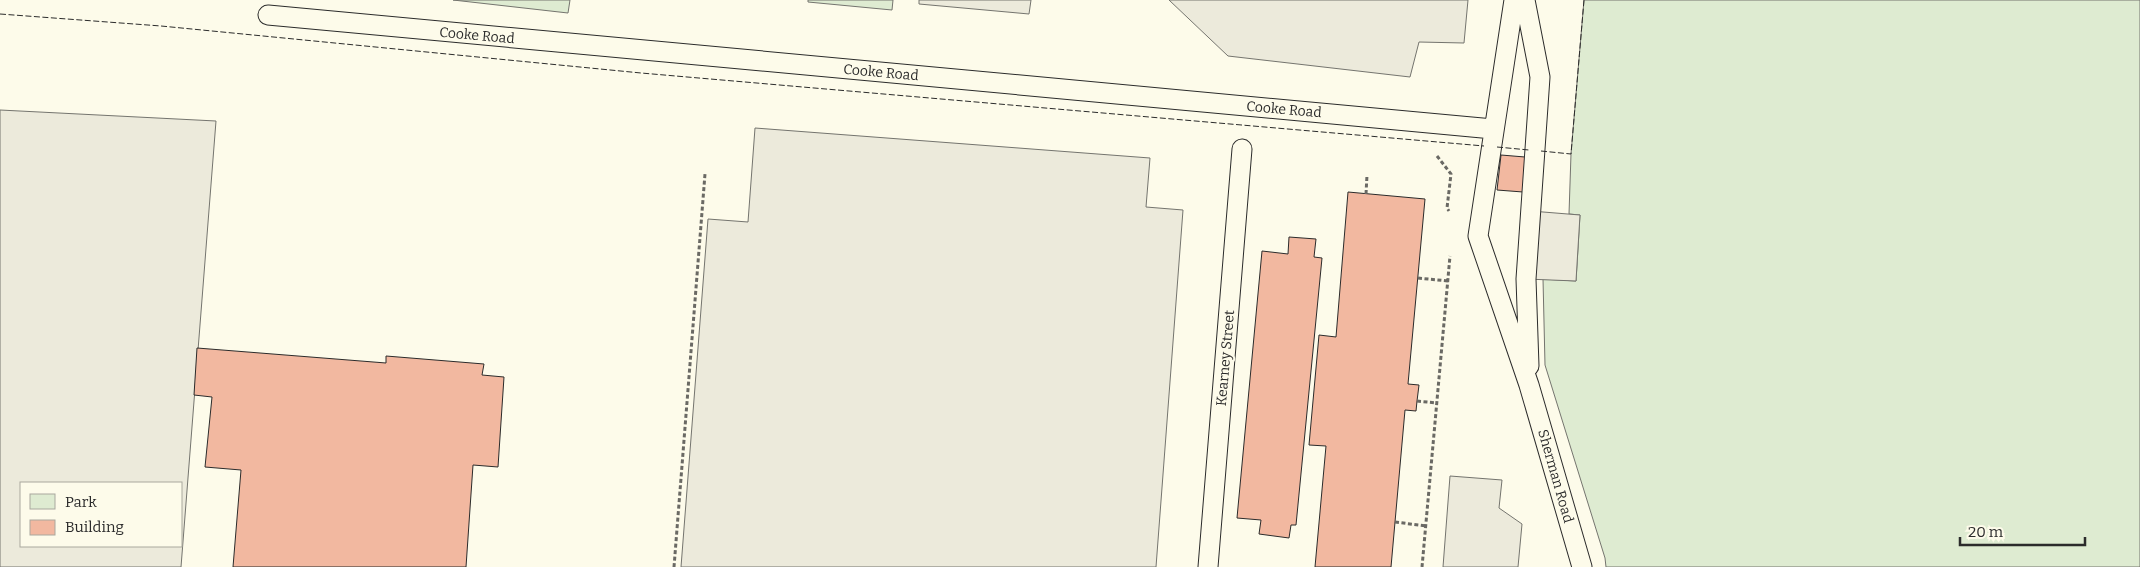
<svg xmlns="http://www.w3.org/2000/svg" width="2140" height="567" font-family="Bitter,serif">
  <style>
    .green { fill: #deebd1; stroke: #74746e }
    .parking { fill: #eceadb; stroke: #74746e; fill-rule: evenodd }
    .building { fill: #f2b8a0; stroke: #2b2b2b }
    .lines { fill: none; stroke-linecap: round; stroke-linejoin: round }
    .service-casing { stroke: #2b2b2b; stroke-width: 21 }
    .path { stroke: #6a6964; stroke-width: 3; stroke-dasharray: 4 2.5; stroke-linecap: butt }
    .service { stroke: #fdfbea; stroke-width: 19 }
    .fence { stroke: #2b2b2b; stroke-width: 1; stroke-dasharray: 6 2.5; stroke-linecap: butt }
    .labels { text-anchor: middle; stroke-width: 4; stroke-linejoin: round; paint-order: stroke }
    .street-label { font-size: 14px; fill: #2b2b2b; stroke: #fdfbea }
  </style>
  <rect width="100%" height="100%" fill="#fdfbea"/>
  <path class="green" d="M453 0H570L568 13Z
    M808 0H893L892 10 808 2Z
    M1584 0H2140V567H1606L1605 558 1545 365 1543 279 1576 281 1580 215 1569 214 1571 154Z"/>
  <path class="parking" d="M919 0H1031L1029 14 919 4Z
    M1169 0H1468L1464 43 1419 42 1410 77 1228 56Z
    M0 110 216 121 181 567H0ZM21 483H181V546H21Z
    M755 128 1150 158 1146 207 1183 210 1156 567H681L708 219 748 222Z
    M1531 211 1580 215 1576 281 1526 279Z
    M1450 476 1502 480 1499 508 1522 524 1518 567H1443Z"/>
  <path class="building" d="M1501 155 1525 157 1523 192 1497 190Z
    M1348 192 1425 199 1408 384 1419 385 1417 401 1416 411 1405 410 1391 567H1315L1326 446 1309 445 1319 335 1336 337Z
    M1289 237 1316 239 1314 257 1322 258 1296 525H1291L1289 538 1259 534 1261 520 1237 518 1262 251 1288 254Z
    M197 348 386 363V356L484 364 482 375 504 377 498 467 473 465 466 567H233L241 470 205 467 212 397 194 395Z"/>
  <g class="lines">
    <g class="service-casing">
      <path id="service" d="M1514 0 1478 236 1529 385 1582 567
        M1525 0 1540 77 1526 279 1529 366
        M268 15 1493 129
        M1208 567 1242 149"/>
    </g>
    <path class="path" d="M1437 156 1451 174 1447 208 1449 211
      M1366 194 1367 175
      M1418 278 1448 281
      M1417 401 1437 403
      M1395 522 1426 526
      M674 567 705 174
      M1422 567 1450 256"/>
    <use href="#service" class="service"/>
    <path class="fence" d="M0 14 161 26 641 73 1484 146
      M1497 147 1529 150
      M1541 151 1571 154 1584 0"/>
  </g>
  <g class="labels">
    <g class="street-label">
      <text transform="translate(477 35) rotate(5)" y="5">Cooke Road</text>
      <text transform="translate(881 72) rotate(5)" y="5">Cooke Road</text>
      <text transform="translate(1284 109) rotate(5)" y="5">Cooke Road</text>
      <text transform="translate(1225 358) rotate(-85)" y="5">Kearney Street</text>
      <text transform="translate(1556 476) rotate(74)" y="5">Sherman Road</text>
    </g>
  </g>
  <rect x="20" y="482" width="162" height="65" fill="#fdfbea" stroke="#a9a89e"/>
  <rect x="30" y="494" width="25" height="15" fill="#deebd1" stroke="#a9a89e"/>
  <text x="65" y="507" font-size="15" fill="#2b2b2b">Park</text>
  <rect x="30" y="520" width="25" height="15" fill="#f2b8a0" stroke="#a9a89e"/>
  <text x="65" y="532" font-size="15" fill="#2b2b2b">Building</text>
  <path d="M1960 537v8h125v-8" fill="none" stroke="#2b2b2b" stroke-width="2.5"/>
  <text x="1968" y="537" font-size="15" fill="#2b2b2b" stroke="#fdfbea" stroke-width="4" paint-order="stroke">20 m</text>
</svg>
